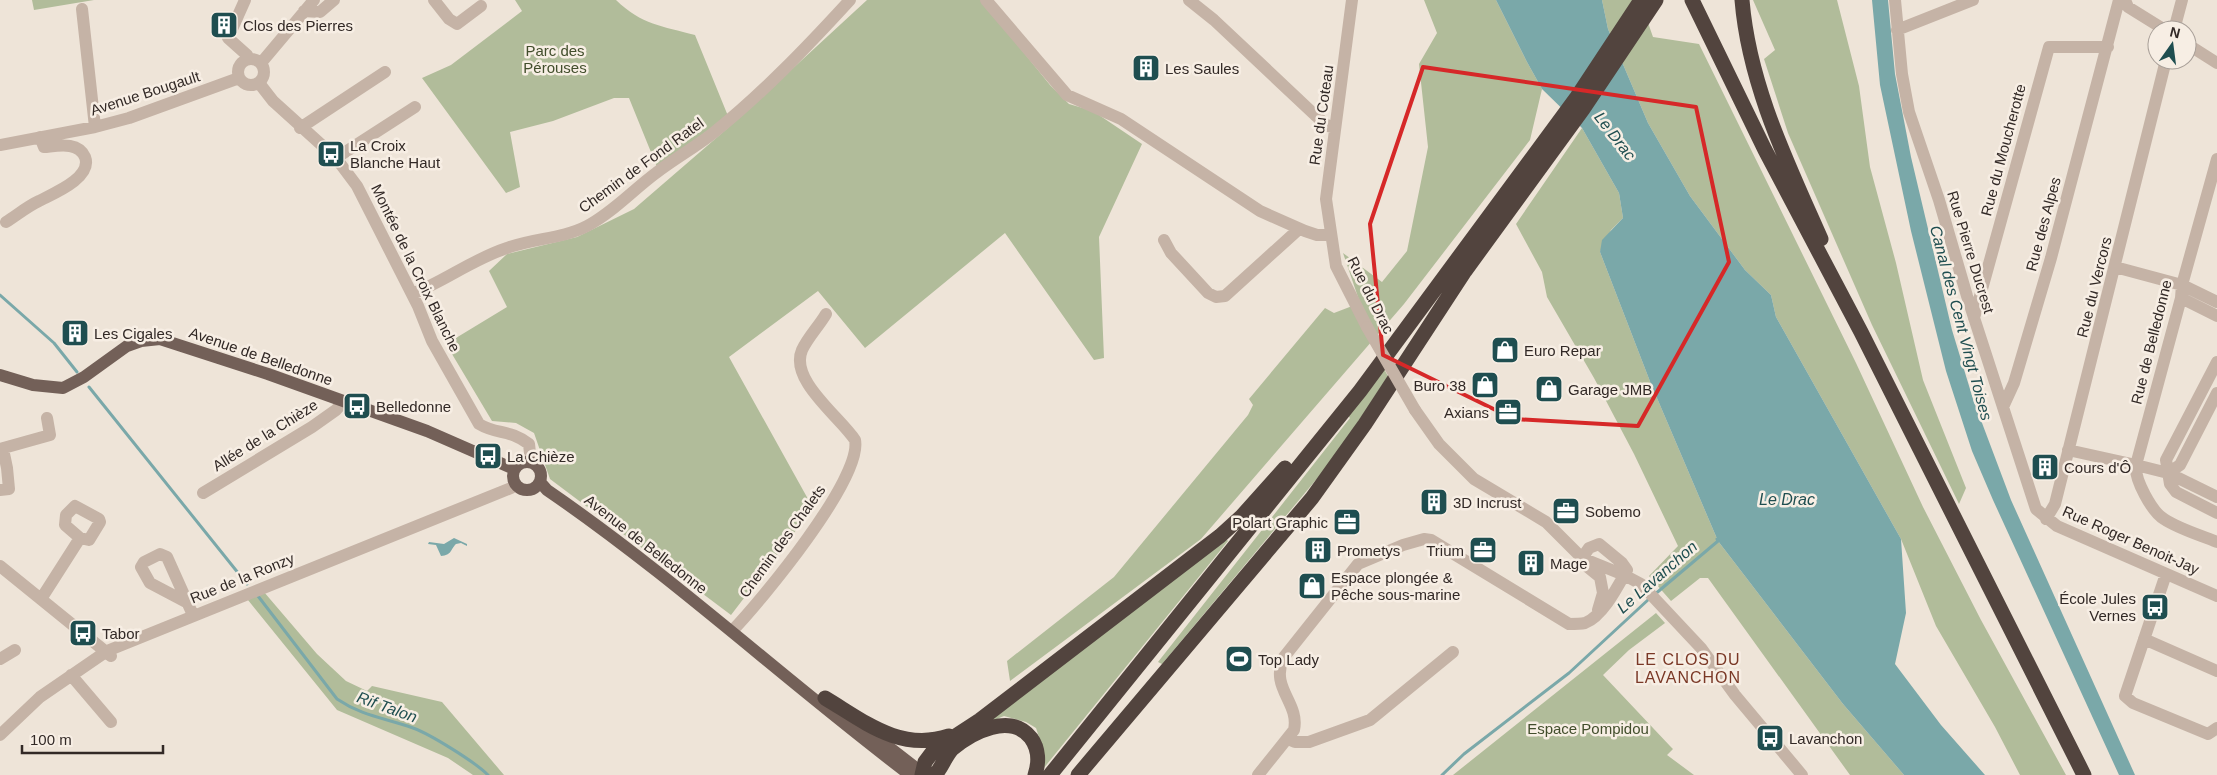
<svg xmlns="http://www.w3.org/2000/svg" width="2217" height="775" font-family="Arial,sans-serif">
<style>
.green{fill:#b1bc9a}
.water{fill:#7aa8a9}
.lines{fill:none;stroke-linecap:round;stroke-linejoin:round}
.stream{stroke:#7aa8a9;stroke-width:3}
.minor{stroke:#c5b3a6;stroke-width:12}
.major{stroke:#736058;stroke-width:12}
.highway{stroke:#52443e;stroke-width:15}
.minor-bridge{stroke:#c5b3a6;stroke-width:12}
.marked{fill:none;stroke:#d62828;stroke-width:4;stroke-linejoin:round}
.labels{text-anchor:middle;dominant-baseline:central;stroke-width:5;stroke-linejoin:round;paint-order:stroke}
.poi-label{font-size:15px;fill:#322926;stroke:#f7eee4;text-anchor:start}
.park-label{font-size:15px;fill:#424e2c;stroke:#f7eee4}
.street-label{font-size:15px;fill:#322926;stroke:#f7eee4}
.water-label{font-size:16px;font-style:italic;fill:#1f4e50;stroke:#f7eee4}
.neighbourhood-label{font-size:16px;letter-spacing:1px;fill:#7a3826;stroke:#f7eee4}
</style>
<rect width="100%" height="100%" fill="#eee4d8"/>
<path class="green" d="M32 0H94L34 10Z
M515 0H616C642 25 662 26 695 35L728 116 657 167 629 98H614L553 121 510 132 520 187 506 193 422 78 451 65 522 11Z
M867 0H981L1050 85 1069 104 1093 111 1142 144 1099 237 1104 358 1094 360 1005 233 865 348 818 291 729 357 813 508 731 615 550 479 534 433 516 423 492 421 446 344 507 307 489 271 507 254 577 237 634 209 729 127Z
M1424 0H1496L1527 62 1542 89 1530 140 1404 304 1201 539 1010 681 1007 661 1114 577 1248 415 1253 405 1249 399 1325 308 1334 313 1360 303 1343 253 1382 282 1407 251 1428 147 1419 64 1437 33Z
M1602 0H1640L1653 37 1699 44 1856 363 1923 507 1981 620 2066 775H2020L1995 727 1936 626 1901 539 1776 317 1771 295 1745 270 1690 196 1648 123 1608 29Z
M1753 0H1837L1859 86 1870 167 1896 263 1923 380 1966 488 1959 504 1872 325 1788 133 1764 59 1775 50Z
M1582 128 1619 193 1623 218 1611 230 1600 252 1651 384 1718 541 1843 704 1904 775H1850L1708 578H1700L1671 601 1649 576 1678 546 1634 454 1594 378 1547 297 1542 272 1516 224Z
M1384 369 1388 376 1335 457 1162 664 1158 662 1350 418 1348 416Z
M1225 537 1228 541 1043 769 1039 737 1036 728 1026 722 1004 716 982 725Z
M264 592 317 654 346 681 367 691 372 686 442 702 504 775H473L448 758 337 710 248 600Z
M1656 613 1665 623 1629 650 1603 675 1670 746 1673 749 1667 755 1694 775H1453Z"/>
<path class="water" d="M1496 0H1602L1608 29 1648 123 1690 196 1745 270 1771 295 1776 317 1901 539 1906 613 1895 664 1941 725 1985 775H1904L1843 704 1718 541 1651 384 1600 252 1602 240 1623 218 1619 193 1582 128 1542 89 1527 62Z
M1872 0H1888L1895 74 1911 157 1952 330 1973 399 2011 500 2135 775H2119L1993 500 1972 451 1946 371 1911 231 1880 85Z
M454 538 467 544V546L461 543 456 544C450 550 452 555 441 556L436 545 428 544 429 542 444 544Z"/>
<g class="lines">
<path class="stream" d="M0 295 54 343 77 372
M89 387 247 584
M1654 595 1718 541 1717 539
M258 596 337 699C362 716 385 718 413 728 430 734 475 762 488 775
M1442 775 1464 754 1569 673 1649 599"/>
<path class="minor" d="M245 0 228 38 247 55 249 59
M434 0 449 19 457 24 481 6
M986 0 1067 95 1121 119 1260 211 1305 231 1317 235H1330
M1189 0 1214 20 1316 116 1328 126 1335 128
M1352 0 1326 199 1336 266 1367 327
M1895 0 1902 74 1909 112 1939 200 1967 296 2036 509 2057 526 2217 596
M2125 0 2128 7 2165 30
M82 9 95 127
M304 11 320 12 334 0
M1897 30 1973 0
M2174 30 2182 0
M2187 44 2217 63
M238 72a13 13 0 1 1 26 0a13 13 0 1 1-26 0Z
M261 63 314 0
M259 83 273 101 336 158 357 186 418 306 432 341 479 424C497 435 510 429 529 444L531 462
M300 128 385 72
M0 145 95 127 129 118 239 78
M336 158 415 107
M6 222C17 215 28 206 39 201 52 194 93 178 85 157 78 141 57 146 44 147L40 137
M1164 240 1171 253 1208 293 1216 297 1225 296 1299 229
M2115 267 2182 285 2217 302
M412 294C445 281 473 259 507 248 533 238 562 239 587 226 612 213 633 190 656 173 674 159 694 148 712 134 762 94 807 47 850 0
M2181 298 2217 316
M1974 318 2049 47H2108
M2217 362 2166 460 2170 484 2176 492 2217 513
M2003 407 2014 383 2051 258 2119 0
M1415 410 1439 444 1474 479 1546 522 1582 558 1624 575 1641 584 1701 648 1735 695 1802 775
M0 449 50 435 47 418
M2068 450 2136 465 2181 298 2182 285 2217 159
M2168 473 2180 465 2217 393
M0 490 9 489 7 468 3 449
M203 493 312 427 336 410 343 402
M2217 497 2168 473 2136 465C2134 479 2152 512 2164 519 2179 529 2200 535 2217 542
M2046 519 2055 504 2166 60
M1584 564 1600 577 1603 593 1598 610
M0 566 111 656
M2166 574 2125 696 2133 703 2208 734 2217 728
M41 599 80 538 65 525 66 515 75 506 99 519 100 522 89 540 80 538
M186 602 150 583 141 567 144 562 160 554 167 557 193 615
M732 631C761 601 863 478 855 440 840 417 789 380 802 350 808 337 819 326 826 314
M2144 639 2217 671
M0 659 15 650
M71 675 111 722
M0 735 40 697 107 651 511 488 515 485
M1288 739 1295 742H1309L1370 720 1453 652
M1258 775 1294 730C1300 702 1269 688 1284 657L1358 564 1403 545 1424 539 1431 540 1569 624C1573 624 1580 624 1585 623 1603 616 1618 586 1627 570L1622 563 1599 544 1589 548 1582 558"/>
<path class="major" d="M0 375 33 385 63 388 84 377 127 346 141 341 160 339 268 374 427 431 514 469
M513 476a14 14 0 1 1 28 0a14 14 0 1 1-28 0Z
M540 482 547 490C674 577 787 682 910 775
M863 727 925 775"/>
<path class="highway" d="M1692 0 1765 150 1861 332 2084 775
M1742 0C1749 85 1787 162 1821 239
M825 698C865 722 900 752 949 736
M922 775 925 762 934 750 980 720 1220 536 1242 516 1285 468
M935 775C942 767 945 757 952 749 972 732 1011 712 1031 738 1039 749 1039 763 1035 775
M1050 775 1360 391 1577 97 1641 0
M1078 775 1312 498 1365 424 1465 271 1583 109 1656 0"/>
<path class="minor-bridge" d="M1367 327 1415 410"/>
</g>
<path class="marked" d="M1423 67 1696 107 1729 262 1638 426 1514 419 1383 355 1370 224Z"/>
<defs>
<symbol id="building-square" viewBox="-11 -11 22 22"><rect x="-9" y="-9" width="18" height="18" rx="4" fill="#1f4e50" stroke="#f7eee4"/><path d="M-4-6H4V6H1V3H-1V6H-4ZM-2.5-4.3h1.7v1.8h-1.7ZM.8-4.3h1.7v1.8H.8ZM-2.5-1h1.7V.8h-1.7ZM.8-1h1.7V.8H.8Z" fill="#fff"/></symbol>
<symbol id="bus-square" viewBox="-11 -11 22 22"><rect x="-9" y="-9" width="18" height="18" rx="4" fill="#1f4e50" stroke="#f7eee4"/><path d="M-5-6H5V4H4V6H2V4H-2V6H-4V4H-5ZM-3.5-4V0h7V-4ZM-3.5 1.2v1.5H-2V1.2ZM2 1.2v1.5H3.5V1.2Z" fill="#fff"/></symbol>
<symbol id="shop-square" viewBox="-11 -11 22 22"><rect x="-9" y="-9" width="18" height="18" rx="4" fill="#1f4e50" stroke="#f7eee4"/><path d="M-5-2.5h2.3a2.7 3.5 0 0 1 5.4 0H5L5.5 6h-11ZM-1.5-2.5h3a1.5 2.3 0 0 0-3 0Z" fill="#fff"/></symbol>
<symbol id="office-square" viewBox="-11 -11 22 22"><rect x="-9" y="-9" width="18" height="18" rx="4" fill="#1f4e50" stroke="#f7eee4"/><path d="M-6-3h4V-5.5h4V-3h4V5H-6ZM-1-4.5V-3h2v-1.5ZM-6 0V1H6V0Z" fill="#fff"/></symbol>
<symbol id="stadium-square" viewBox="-11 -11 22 22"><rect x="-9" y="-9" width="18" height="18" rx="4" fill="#1f4e50" stroke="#f7eee4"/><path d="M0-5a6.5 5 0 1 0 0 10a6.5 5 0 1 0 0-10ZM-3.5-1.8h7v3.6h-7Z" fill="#fff"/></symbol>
</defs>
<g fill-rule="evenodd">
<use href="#building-square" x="208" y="9" width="32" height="32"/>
<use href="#building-square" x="1130" y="52" width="32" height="32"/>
<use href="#bus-square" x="315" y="138" width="32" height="32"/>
<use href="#building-square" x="59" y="317" width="32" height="32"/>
<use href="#shop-square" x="1489" y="334" width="32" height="32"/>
<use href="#shop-square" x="1469" y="369" width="32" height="32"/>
<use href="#shop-square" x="1533" y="373" width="32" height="32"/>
<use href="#bus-square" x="341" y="390" width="32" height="32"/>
<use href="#office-square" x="1492" y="396" width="32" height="32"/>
<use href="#bus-square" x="472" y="440" width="32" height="32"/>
<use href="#building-square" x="2029" y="451" width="32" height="32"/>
<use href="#building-square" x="1418" y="486" width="32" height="32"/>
<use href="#office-square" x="1550" y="495" width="32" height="32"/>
<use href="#office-square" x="1331" y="506" width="32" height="32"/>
<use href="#building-square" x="1302" y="534" width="32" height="32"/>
<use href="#office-square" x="1467" y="534" width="32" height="32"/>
<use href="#building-square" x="1515" y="547" width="32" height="32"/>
<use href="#shop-square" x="1296" y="570" width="32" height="32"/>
<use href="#bus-square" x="2139" y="591" width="32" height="32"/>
<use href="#bus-square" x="67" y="617" width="32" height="32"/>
<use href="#stadium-square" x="1223" y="643" width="32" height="32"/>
<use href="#bus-square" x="1754" y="722" width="32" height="32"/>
</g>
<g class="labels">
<g class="poi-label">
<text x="243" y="25">Clos des Pierres</text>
<text x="1165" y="68">Les Saules</text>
<text x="350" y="145">La Croix<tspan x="350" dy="17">Blanche Haut</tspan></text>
<text x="94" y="333">Les Cigales</text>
<text x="1524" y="350">Euro Repar</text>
<text x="1466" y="385" text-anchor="end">Buro 38</text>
<text x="1568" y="389">Garage JMB</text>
<text x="376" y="406">Belledonne</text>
<text x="1489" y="412" text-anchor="end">Axians</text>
<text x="507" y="456">La Chièze</text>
<text x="2064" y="467">Cours d'Ô</text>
<text x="1453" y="502">3D Incrust</text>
<text x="1585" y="511">Sobemo</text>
<text x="1328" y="522" text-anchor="end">Polart Graphic</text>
<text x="1337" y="550">Prometys</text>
<text x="1464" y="550" text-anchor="end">Trium</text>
<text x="1550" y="563">Mage</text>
<text x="1331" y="577">Espace plongée &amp;<tspan x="1331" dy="17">Pêche sous-marine</tspan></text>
<text x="2136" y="598" text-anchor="end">École Jules<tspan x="2136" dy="17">Vernes</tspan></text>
<text x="102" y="633">Tabor</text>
<text x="1258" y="659">Top Lady</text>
<text x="1789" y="738">Lavanchon</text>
</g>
<g class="park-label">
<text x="555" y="50">Parc des<tspan x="555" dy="17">Pérouses</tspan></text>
<text x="1588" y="728">Espace Pompidou</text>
</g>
<g class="street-label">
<text transform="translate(145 93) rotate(-18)">Avenue Bougault</text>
<text transform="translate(1321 115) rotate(-82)">Rue du Coteau</text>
<text transform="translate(2003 150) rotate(-75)">Rue du Moucherotte</text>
<text transform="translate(641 165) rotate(-36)">Chemin de Fond Ratel</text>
<text transform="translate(2043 224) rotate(-75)">Rue des Alpes</text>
<text transform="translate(1971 252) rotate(73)">Rue Pierre Ducrest</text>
<text transform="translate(416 268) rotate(64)">Montée de la Croix Blanche</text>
<text transform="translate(2094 287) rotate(-76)">Rue du Vercors</text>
<text transform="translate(1371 295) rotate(63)">Rue du Drac</text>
<text transform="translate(2151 342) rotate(-76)">Rue de Belledonne</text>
<text transform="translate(261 356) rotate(19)">Avenue de Belledonne</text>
<text transform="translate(265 435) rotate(-32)">Allée de la Chièze</text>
<text transform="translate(2131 540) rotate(24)">Rue Roger Benoit-Jay</text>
<text transform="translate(782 541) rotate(-54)">Chemin des Chalets</text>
<text transform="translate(646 544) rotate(38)">Avenue de Belledonne</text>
<text transform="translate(242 578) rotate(-22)">Rue de la Ronzy</text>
</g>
<g class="water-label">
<text transform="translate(1615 136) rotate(52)">Le Drac</text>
<text transform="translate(1961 323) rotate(75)">Canal des Cent Vingt Toises</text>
<text x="1787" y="499">Le Drac</text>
<text transform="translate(1657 577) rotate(-41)">Le Lavanchon</text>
<text transform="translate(387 707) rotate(20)">Rif Talon</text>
</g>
<g class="neighbourhood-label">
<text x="1688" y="659">LE CLOS DU<tspan x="1688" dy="18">LAVANCHON</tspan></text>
</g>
</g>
<g transform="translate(2172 45) rotate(14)"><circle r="24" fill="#f7eee4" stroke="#a89f98"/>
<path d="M0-4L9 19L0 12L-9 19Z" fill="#1f4e50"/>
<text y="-8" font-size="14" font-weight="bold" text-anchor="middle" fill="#322926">N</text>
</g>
<path d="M22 745v8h141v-8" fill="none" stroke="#322926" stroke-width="2.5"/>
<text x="30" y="745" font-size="15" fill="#322926" stroke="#f7eee4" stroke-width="4" paint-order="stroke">100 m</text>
</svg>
